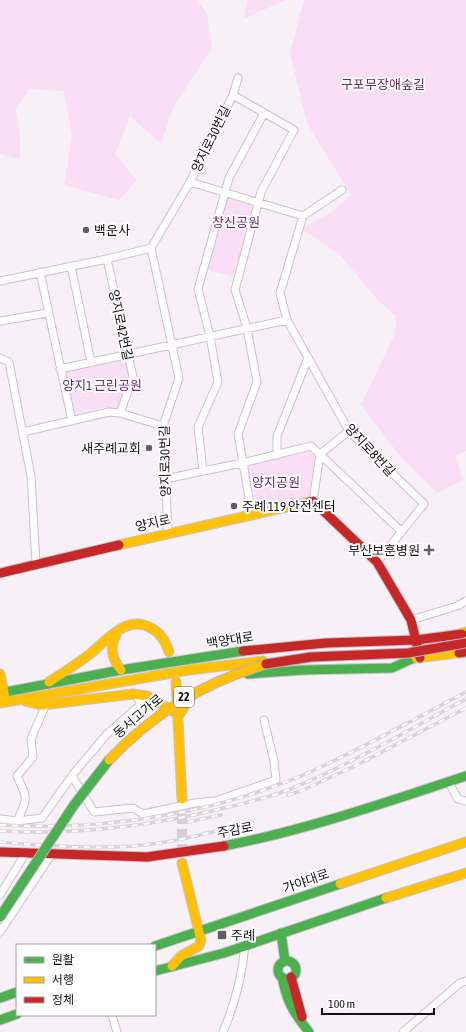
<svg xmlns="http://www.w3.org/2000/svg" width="466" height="1032" font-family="'Asap Condensed','Noto Sans KR',sans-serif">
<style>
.green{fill:#f9def6}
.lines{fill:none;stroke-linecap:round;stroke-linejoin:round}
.secondary-tunnel{stroke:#d6ced5;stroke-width:10;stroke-dasharray:10 5;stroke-linecap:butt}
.street-casing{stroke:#cac3c9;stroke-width:9}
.fast-casing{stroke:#cac3c9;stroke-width:11}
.slow-casing{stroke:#cac3c9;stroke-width:11}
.jam-casing{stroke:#cac3c9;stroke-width:11}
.street{stroke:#fefdfe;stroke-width:7}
.fast{stroke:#4caf50;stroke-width:9}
.slow{stroke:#ffc107;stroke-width:9}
.jam{stroke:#c62828;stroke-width:9}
.rail-casing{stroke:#d8d5d8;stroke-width:3.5}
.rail{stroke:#fff;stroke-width:2;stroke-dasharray:6;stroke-linecap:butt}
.fast-bridge-casing{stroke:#beb1bd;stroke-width:11;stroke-linecap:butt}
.slow-bridge-casing{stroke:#beb1bd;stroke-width:11;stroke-linecap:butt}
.jam-bridge-casing{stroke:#beb1bd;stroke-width:11;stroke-linecap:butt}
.fast-bridge{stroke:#4caf50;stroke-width:9}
.slow-bridge{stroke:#ffc107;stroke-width:9}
.jam-bridge{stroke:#c62828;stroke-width:9}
.poi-dot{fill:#645e64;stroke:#fff;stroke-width:1.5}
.labels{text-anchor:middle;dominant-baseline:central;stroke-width:4;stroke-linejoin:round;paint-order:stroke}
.shield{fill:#fff;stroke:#5b585b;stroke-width:1}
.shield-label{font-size:12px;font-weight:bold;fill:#151015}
.park-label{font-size:13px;fill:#692d67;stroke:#fff}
.street-label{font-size:13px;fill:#151015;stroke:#fff}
.poi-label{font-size:13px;fill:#151015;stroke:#fff;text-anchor:start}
</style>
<rect width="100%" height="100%" fill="#f8f0f7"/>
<path class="green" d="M0 0H196L207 13 212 48 173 108 161 144 130 116 115 154 137 180 119 200 64 185 72 135 64 91 29 89 16 109 21 142 20 159 0 154Z
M247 0H287L244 18Z
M304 0H466V451L455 456 463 480 437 493 400 456 361 405 394 336 396 316 377 299 339 254 302 229 334 210 351 195 307 123 290 53Z
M223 198 257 205 235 277 207 270 227 199Z
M124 358 129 376 118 409 105 407 74 414 66 372Z
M308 451 315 456 309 498 257 509 248 465Z"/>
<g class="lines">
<path class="secondary-tunnel" d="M182 799V861"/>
<defs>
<path id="street" d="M233 95 294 130 261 192 235 290 247 328 257 382 238 434 252 515
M190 182 303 216
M342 190 303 216 280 293 287 320 349 431 424 504 377 562
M107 259 133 377 120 413
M71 266 91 362
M40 272 72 421
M0 281 107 259 151 248
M0 321 48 313
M0 358 9 362 31 476 36 563
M60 369 287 320
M23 432 109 412 120 413 163 426
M277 455V436L308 358
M203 471 198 427 218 382 210 336 198 289 229 178 264 113
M165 479 242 463 311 446 401 531
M313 501 320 454 349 431
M168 533 163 426 179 378 151 248 190 182 233 95 238 78
M411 620 457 606 466 601
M72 776 94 812 133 808 143 814 195 803 215 801 276 780 274 761 264 720
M448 781 458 799 466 801
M0 819 17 821 42 818 74 773 107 734 141 704 136 695
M17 821C28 798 28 799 17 776L33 757 31 739 46 704
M0 895 25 854
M0 932 51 855
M112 1015 117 1032
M223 1032C235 1004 242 977 245 946
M403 1032 460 983 466 981"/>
<path id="fast" d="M248 674 303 670 392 668 414 658
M0 693 121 670 243 651
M224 846C307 830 386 802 466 776
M281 933 285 961
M155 946 340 884
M278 970a9 9 0 1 1 18 0a9 9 0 1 1-18 0Z
M155 971 224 953 386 898
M282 977C287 1002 293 1012 309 1032
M0 998 17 992
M0 1020 17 1014"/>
<path id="slow" d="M119 545 309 502
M116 635C109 648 112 659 121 670
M455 635 466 632
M416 658 466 652
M0 674 5 698
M49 682C63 673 77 664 90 654 107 640 127 614 151 628 161 633 166 642 169 652
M176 682 182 799
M25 701 41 705 133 694 147 696 179 715 191 696
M0 703 189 670 263 661
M340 884 466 842
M386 898 466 873
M172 966 181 956 199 946 201 940 182 863"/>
<path id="jam" d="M309 502 313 501 377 562 411 620 420 658
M0 573 119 545
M243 651 326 643 416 640 462 634
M459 653 466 652
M0 852 147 857 224 846
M291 977 302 1017"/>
</defs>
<use href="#street" class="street-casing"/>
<use href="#fast" class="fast-casing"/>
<use href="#slow" class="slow-casing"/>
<use href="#jam" class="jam-casing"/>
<use href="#street" class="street"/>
<use href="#fast" class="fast"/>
<use href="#slow" class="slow"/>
<use href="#jam" class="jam"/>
<defs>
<path id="rail" d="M288 795 301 791 357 765 466 708
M188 822 221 815
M0 825C109 831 222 813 321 767 370 744 418 717 466 692
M0 831C74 835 144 827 216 810 240 804 265 799 288 790 350 765 408 730 466 699
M0 842C45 846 89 849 133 846 174 843 213 832 252 821"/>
</defs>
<use href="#rail" class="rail-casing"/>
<use href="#rail" class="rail"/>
<defs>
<path id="fast-bridge" d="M0 917 74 805 109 760"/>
<path id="slow-bridge" d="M109 760C155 712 203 683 266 664"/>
<path id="jam-bridge" d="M266 664 311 657 408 653 466 643"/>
</defs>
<use href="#fast-bridge" class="fast-bridge-casing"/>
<use href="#slow-bridge" class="slow-bridge-casing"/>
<use href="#jam-bridge" class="jam-bridge-casing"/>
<use href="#fast-bridge" class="fast-bridge"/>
<use href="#slow-bridge" class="slow-bridge"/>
<use href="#jam-bridge" class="jam-bridge"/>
</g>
<g class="poi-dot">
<circle cx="86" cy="230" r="4"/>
<circle cx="149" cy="448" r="4"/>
<circle cx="234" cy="506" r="4"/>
<path d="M427 544h4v4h4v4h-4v4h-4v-4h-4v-4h4z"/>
<rect x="217" y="930" width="10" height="10" rx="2"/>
</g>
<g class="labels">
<rect class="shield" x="174" y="687" width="20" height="20" rx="3"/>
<g class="shield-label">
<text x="184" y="697">22</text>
</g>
<g class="park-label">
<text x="383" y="84">구포무장애숲길</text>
<text x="236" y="222">창신공원</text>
<text x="102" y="385">양지1 근린공원</text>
<text x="276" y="482">양지공원</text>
</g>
<g class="street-label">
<text transform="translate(211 139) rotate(-64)">양지로30번길</text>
<text transform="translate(121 325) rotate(78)">양지로42번길</text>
<text transform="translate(370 450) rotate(47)">양지로8번길</text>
<text transform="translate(165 461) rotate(-91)">양지로30번길</text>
<text transform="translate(153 523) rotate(-13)">양지로</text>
<text transform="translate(230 640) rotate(-9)">백양대로</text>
<text transform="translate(138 716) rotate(-40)">동서고가로</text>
<text transform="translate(235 830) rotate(-11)">주감로</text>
<text transform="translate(306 881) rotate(-19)">가야대로</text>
</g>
<g class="poi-label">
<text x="94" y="230">백운사</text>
<text x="141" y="448" text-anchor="end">새주례교회</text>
<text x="242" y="506">주례 119 안전센터</text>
<text x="420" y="550" text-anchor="end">부산보훈병원</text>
<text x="231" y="935">주례</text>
</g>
</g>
<rect x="16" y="944" width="140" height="72" fill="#ffffff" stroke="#a19fa1"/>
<rect x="24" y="957" width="20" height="6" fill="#4caf50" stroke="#a19fa1"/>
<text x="52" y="964" font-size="12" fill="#151015">원활</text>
<rect x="24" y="977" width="20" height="6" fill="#ffc107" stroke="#a19fa1"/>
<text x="52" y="984" font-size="12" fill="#151015">서행</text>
<rect x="24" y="997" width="20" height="6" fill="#c62828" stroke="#a19fa1"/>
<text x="52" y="1004" font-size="12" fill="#151015">정체</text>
<path d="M322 1008v6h112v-6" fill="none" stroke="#151015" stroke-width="2"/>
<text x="328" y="1008" font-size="12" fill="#151015" stroke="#ffffff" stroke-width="3" paint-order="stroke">100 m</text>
</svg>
